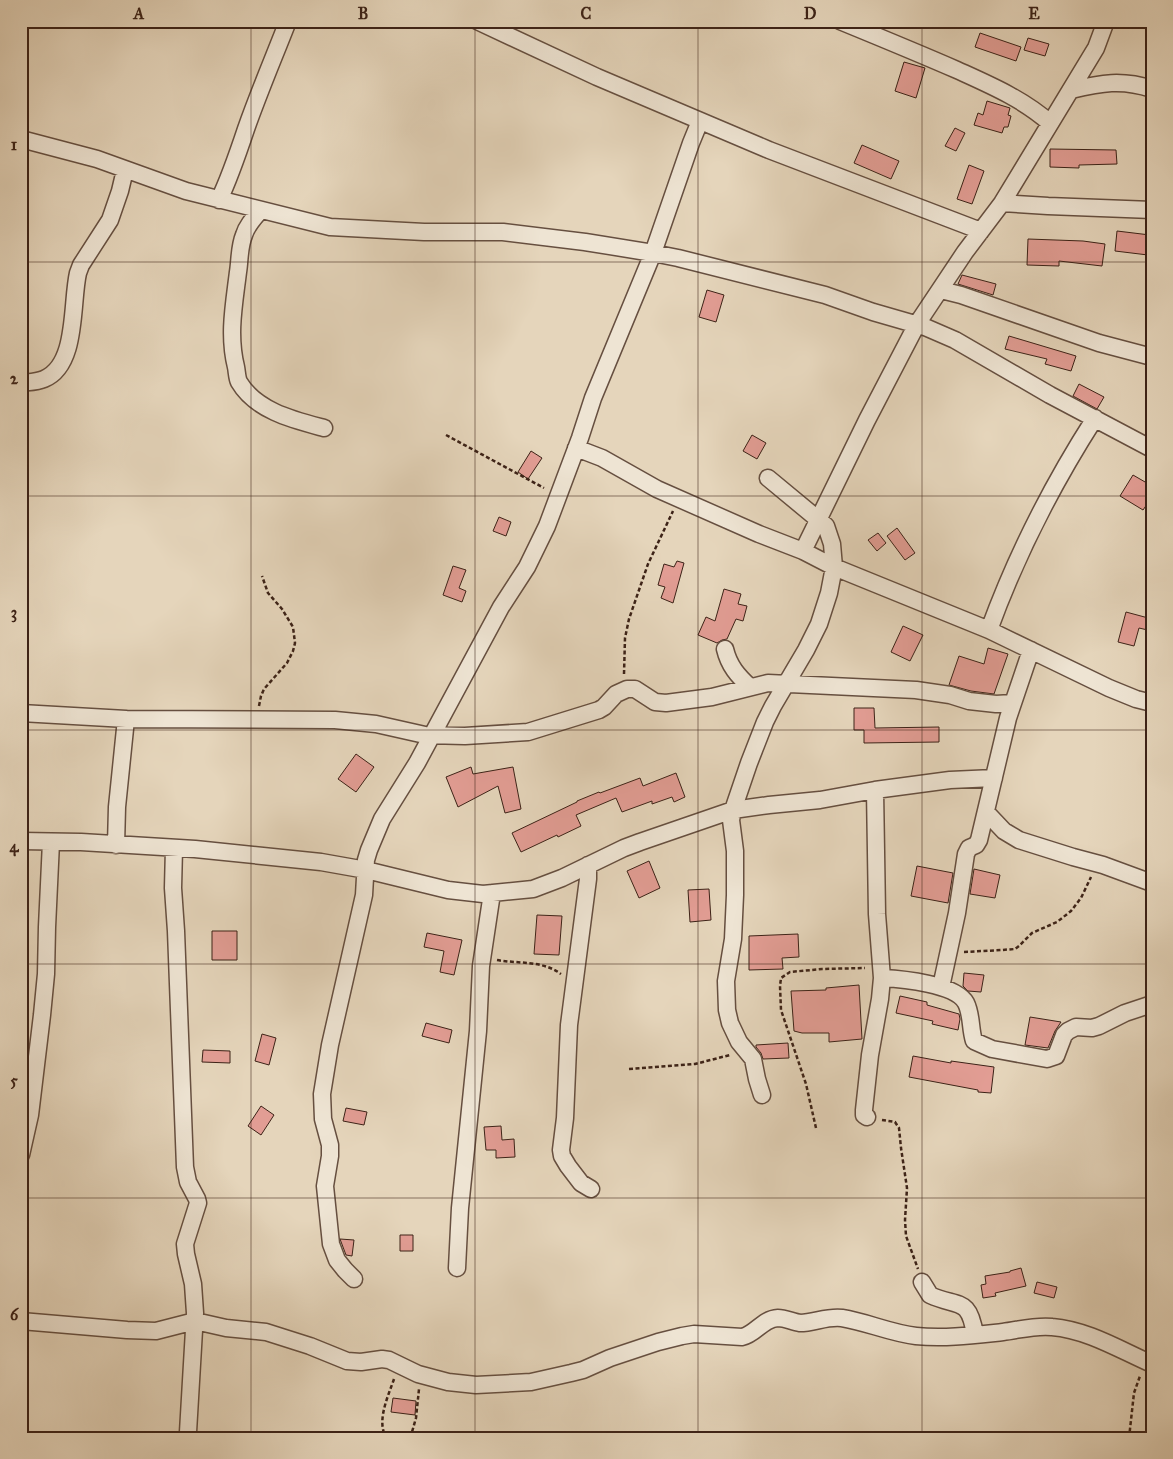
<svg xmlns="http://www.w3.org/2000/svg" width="1173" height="1459" font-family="'IM FELL Great Primer',serif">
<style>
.building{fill:#e29d94;stroke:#3c2217}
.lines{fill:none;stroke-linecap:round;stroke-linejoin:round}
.minor-casing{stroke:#664f40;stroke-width:19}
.path{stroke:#3c2217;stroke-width:2.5;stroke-dasharray:4 2.5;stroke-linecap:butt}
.minor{stroke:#eee4d3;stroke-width:16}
.grid{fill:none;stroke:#3c2217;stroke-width:1;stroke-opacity:0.55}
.neatline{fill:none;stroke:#3c2217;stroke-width:2}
.grid-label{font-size:16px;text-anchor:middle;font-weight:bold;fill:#3c2217}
</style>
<rect width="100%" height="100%" fill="#e5d5bb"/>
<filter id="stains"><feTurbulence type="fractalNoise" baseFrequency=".004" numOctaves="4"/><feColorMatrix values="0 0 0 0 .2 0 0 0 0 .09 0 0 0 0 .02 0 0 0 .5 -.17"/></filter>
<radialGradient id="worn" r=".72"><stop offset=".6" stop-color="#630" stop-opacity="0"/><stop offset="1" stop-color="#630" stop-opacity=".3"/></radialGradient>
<path class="building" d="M980 33 1021 47 1016 61 975 47Z
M1028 38 1049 44 1045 56 1024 50Z
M904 62 925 68 916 98 895 91Z
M987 101 1010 108 1008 115 1011 116 1008 127H1004L1002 133 974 125 978 113 983 115Z
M955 128 965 133 956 151 945 146Z
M862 145 899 161 891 179 854 163Z
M1050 149 1116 150 1117 164 1079 165V168L1050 167Z
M969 165 984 171 972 204 957 199Z
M1117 231 1150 235 1148 255 1115 251Z
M1028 239 1083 241 1105 244 1102 266 1059 261V266L1027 265Z
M962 275 996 284 993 295 958 284Z
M707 290 724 295 716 322 699 317Z
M1009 336 1076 356 1071 371 1045 364 1047 359 1005 349Z
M1079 384 1104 397 1097 409 1073 396Z
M752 435 766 443 757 459 743 451Z
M531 451 542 458 528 479 518 472Z
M1133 475 1152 486V497L1143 510 1120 496Z
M499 517 511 522 506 536 493 531Z
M897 528 915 553 905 560 887 536Z
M878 533 886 543 877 551 868 540Z
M677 561 684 563 673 603 661 598 665 587 658 585 664 564 674 567Z
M453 566 466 570 459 588 466 591 462 602 443 595Z
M724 589 741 594 738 604 747 606 743 621 736 619 727 639 722 640 717 643 698 635 706 617 715 621Z
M1126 612 1152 619V631L1139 628 1134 646 1118 642Z
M903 626 923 635 910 661 891 652Z
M988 648 1008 654 994 694 971 691 949 685 959 656 984 664Z
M854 708H874L875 728 939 727V742L864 743V730H854Z
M356 754 374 767 356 792 338 779Z
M471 767 473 774 513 767 521 809 505 813 498 786 458 807 446 777Z
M676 773 685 797 674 802 672 797 652 804V801L622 812 616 798 576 815 581 826 558 837 557 835 521 852 512 833 577 802V801L599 792 600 793 640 778 643 786Z
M649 861 660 888 639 898 627 871Z
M917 866 953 873 948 903 911 896Z
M974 869 1000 875 995 898 970 894Z
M709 889 711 920 690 922 688 890Z
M537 915 562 916 559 955 534 954Z
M212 931H237V960H212Z
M427 933 462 940 454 975 440 972 444 951 424 947Z
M798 934 799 957 782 958 783 969 749 970V936Z
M964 973 984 975 981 992 968 991 963 986Z
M859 985 862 1039 829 1042V1033H802L794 1031 791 991 826 990V988Z
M900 996 927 1002V1005L959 1014 960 1019 958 1030 932 1024 933 1021 896 1013Z
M1030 1017 1061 1022 1055 1031 1048 1048 1025 1045Z
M426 1023 452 1030 449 1043 422 1036Z
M262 1034 276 1038 269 1065 255 1061Z
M788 1043 789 1058 763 1059 761 1053 756 1047V1045Z
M203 1050 230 1051V1063L202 1062Z
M913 1056 951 1063V1061L994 1067 991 1093 978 1092V1090L909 1077Z
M261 1106 274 1115 261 1135 248 1126Z
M346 1108 367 1112 364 1125 343 1121Z
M501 1126 502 1140 514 1139 515 1157 496 1158V1150H486L484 1127Z
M400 1235H413V1251H400Z
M340 1239 354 1240 352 1256 346 1255Z
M1021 1268 1026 1286 995 1293 996 1296 983 1298 981 1285 986 1284 985 1276 1010 1272V1271Z
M1037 1282 1057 1287 1054 1298 1034 1293Z
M393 1398 416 1401 415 1415 391 1412Z"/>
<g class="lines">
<defs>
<path id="minor" d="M477 21 597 77 769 150 981 231
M840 21C879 37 918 53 957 70 990 85 1023 99 1050 123
M1071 90C1101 83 1122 79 1152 89
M21 139 97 159 186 191 330 227 424 232H503L585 242 653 253 678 258 825 295 873 312 925 327 955 340 1050 395 1152 449
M219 200C230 177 238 153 246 129 259 92 274 57 288 21
M1002 203 1048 206 1152 210
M261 210C254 218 247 225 244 235 239 247 240 260 238 272 234 305 228 335 236 367 237 372 237 378 239 382 256 411 294 420 324 428
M941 290 961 295 1099 343 1152 357
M21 383C29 382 37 382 44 379 78 365 71 303 78 273L81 265 110 220 120 191 125 170
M576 448 602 458 657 489 759 534 803 551 834 567 989 630 1109 688 1136 699 1152 703
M803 551 867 420 917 324 965 252 1002 203 1096 48 1106 21
M989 630C1016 556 1052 485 1095 418
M725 649C729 666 738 676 750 687
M21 713 126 719 335 720 376 724 425 735 465 736 528 732 599 710 604 707 616 694 627 689H635L655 702 666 703 712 697 768 683 916 690 950 695 969 701 996 704 1012 703
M986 812 1004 831 1019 840 1073 857 1103 865 1152 883
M21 841 81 842 195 849 321 862 366 870 448 890 483 894 533 889 562 878 624 848 640 842 733 810 769 805 820 800 875 790 950 780 994 778
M116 845 117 807 126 719
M174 848 173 888 176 931 185 1167 188 1182 197 1199 198 1203 185 1244 186 1254 193 1284 195 1313 188 1432
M588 865V879L569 1025 565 1118 561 1150 562 1156 568 1166 581 1183 591 1189
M882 978C902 979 956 984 966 1003 972 1015 970 1029 974 1041L992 1049 1047 1059 1056 1056 1064 1035 1068 1031 1076 1027 1092 1028 1099 1026 1125 1013 1152 1004
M941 987 957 913 966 854 969 848 976 845 979 840 1008 718 1031 650
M762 1095 757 1079 753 1059 739 1042 730 1023 727 1010 726 981 733 939 735 895V851L731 820 733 810 749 763 765 722 773 706 806 650 819 624 829 593 834 567 832 544 826 526 768 478
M867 1117 864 1115V1110L870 1055 880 999 882 978 877 914 875 790
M21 1155 30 1115 42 1015 46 974 47 927 51 842
M457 1268 460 1208 478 1031 481 966 492 893
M354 1279 345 1270 337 1260 331 1244 325 1186 330 1156V1145L323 1119 322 1094 330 1045 364 895 366 860 369 850 382 819 417 763 501 607 527 567 547 526 580 438 593 398 653 253 691 143 700 121
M922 1282 930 1295C958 1308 969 1296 975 1335
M21 1321 127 1330 156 1331 195 1321 226 1328 266 1332 310 1346 347 1361 361 1362 382 1359 389 1360 418 1374 448 1382 476 1385 531 1382 571 1373 583 1370 610 1358 658 1342 682 1336 694 1334 742 1337C756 1334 762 1319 778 1318 785 1318 793 1322 800 1323 814 1323 827 1316 842 1318 867 1322 890 1333 916 1336 945 1339 975 1335 1003 1332 1019 1330 1036 1325 1052 1327 1088 1330 1120 1350 1152 1364"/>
</defs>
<use href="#minor" class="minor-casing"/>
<path class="path" d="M1143 21 1152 26
M446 435 544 488
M624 674 625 638 629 619 648 564 673 511
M259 706 261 696 264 689 287 663 293 651 295 643 293 627 282 609 268 593 262 576
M964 952 1002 950 1015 949 1019 946 1032 933 1057 922 1071 911 1081 898 1091 877
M497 960C519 964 542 960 561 974
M629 1069 695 1064 730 1055
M882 1120 895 1122 899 1128 901 1148 907 1188 905 1220 906 1236 918 1269
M816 1128 806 1084 781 1010 780 986 781 978 790 972 822 969 865 968
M394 1379C389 1394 377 1419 385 1435L395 1438
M413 1438 412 1432 416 1418 419 1389
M1129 1438 1134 1393 1140 1376"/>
<use href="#minor" class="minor"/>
</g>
<path class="grid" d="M251 21V1438M475 21V1438M698 21V1438M922 21V1438M21 262H1152M21 496H1152M21 730H1152M21 964H1152M21 1198H1152"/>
<rect width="1173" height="1459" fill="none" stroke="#e5d5bb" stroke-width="55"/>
<rect x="28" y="28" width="1118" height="1404" class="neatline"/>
<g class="grid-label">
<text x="139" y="19">A</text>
<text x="363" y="19">B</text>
<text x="586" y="19">C</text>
<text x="810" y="19">D</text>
<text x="1034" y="19">E</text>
<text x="14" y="150">1</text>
<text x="14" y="384">2</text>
<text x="14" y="618">3</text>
<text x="14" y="852">4</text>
<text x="14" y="1086">5</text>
<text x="14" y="1320">6</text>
</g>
<rect width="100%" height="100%" filter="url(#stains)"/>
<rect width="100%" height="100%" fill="url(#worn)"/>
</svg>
